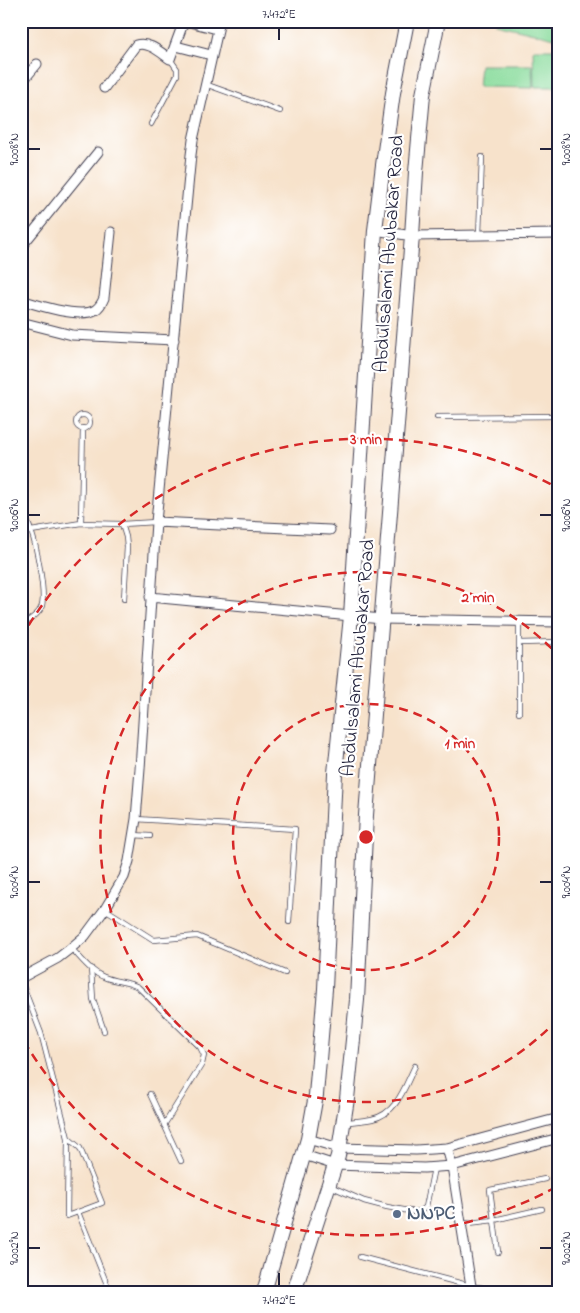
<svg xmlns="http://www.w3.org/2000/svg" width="580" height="1313" font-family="'Indie Flower',sans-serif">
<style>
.green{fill:#8adc9d;stroke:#567f6c}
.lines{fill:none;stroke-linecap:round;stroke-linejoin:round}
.lane-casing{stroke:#423f51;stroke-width:6}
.street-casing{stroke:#423f51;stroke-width:11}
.primary-casing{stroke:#423f51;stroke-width:16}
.lane{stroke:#fff;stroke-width:4.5}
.street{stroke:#fff;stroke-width:9}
.primary{stroke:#fff;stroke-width:14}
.ticks{fill:none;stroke:#22223b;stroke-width:2}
.ring{fill:none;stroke:#d62828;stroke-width:2.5;stroke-dasharray:9 6}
.service-dot{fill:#5c6f8a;stroke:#fff;stroke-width:2}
.labels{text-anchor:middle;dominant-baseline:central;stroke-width:4.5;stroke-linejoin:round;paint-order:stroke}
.street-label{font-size:20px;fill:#22223b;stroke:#fff}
.service-label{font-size:20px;font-weight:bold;fill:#4e5e75;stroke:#fff;text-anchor:start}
.centre{fill:#d62828;stroke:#fff;stroke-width:2.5}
.ring-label{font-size:15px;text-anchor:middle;font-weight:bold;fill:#d62828;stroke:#fff;stroke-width:4.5;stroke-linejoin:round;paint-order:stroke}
.neatline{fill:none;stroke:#22223b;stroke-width:2}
.ticks-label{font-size:12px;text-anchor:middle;fill:#22223b}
</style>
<rect width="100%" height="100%" fill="#fff"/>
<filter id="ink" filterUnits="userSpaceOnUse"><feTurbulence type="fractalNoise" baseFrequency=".02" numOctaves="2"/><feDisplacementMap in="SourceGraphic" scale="10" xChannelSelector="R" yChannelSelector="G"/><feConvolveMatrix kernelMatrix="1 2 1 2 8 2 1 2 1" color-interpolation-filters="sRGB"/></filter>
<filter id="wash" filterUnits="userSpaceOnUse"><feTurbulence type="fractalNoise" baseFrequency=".0096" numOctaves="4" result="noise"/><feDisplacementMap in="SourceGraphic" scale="20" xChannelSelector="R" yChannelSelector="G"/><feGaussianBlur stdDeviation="1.12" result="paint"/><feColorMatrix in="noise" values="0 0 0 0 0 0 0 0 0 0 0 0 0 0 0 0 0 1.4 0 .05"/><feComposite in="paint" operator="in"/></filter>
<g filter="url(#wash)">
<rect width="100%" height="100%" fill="#f7e2cb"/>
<path class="green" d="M497 21H559V39L496 24Z
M533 49H559V87H534Z
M480 65H532L533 88 478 87Z"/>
</g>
<g filter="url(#ink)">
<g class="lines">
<defs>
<path id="lane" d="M205 84 280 111
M151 124 177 75V69L170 59
M479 235 482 157
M76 422a7 7 0 1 1 14 0a7 7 0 1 1-14 0Z
M437 417 559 416
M21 510C25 517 29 524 31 531 36 544 47 597 41 608 38 616 27 621 21 626
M81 523 122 524 156 522
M122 524 126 537 127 547 124 599
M31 531 81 523 83 428
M519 621V713
M519 643 559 642
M136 819 295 829 289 922
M133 835 150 836
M105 909 154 940 197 936 285 973
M71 948C81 958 91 972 104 977 115 982 127 981 138 987L200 1047 204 1055 202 1064 164 1125
M91 968 93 999 104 1031
M21 981 41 1033 68 1138 67 1216 102 1203 80 1148 68 1138
M150 1094 181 1161
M344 1123C353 1121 363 1121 372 1119 397 1114 405 1086 415 1066
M330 1186 364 1201 387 1207 415 1212 421 1211 426 1207 434 1168
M78 1212 110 1292
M461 1224 494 1220 490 1190 545 1179
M498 1252 494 1220 542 1209
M360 1257 471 1286 507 1292"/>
<path id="street" d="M185 21 217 29
M21 25 24 21
M176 46 211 55
M21 83 37 64
M104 88 136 45C148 41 160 52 170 59L184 21
M375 230 412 236 559 234
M21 247 98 152
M21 300C37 305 80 319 95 310 100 307 102 303 104 298L111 232
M21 322 72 335 174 340
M156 522 330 530
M150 597 382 619 559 622
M21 978 58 958 71 948 85 936 105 909 124 877 129 861 136 819 140 769 156 522 191 155 193 140 220 21
M308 1139 339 1148 416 1150 447 1148 559 1118
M447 1148 452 1166 471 1286V1292
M304 1155 335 1165 424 1168 452 1166 559 1138"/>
<path id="primary" d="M264 1292 308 1139 316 1095 325 989 335 773 351 616 375 230 383 165 393 93 407 21
M294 1292 338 1156 347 1099 357 1000 366 815 412 236 416 172 423 95 438 21"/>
</defs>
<use href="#lane" class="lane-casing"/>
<use href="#street" class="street-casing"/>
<use href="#primary" class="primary-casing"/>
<use href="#lane" class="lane"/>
<use href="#street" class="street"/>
<use href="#primary" class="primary"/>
</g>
</g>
<path class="ticks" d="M279 28V40M28 149H40M540 149H552M28 515H40M540 515H552M28 882H40M540 882H552M28 1248H40M540 1248H552M279 1273V1286"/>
<g class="ring">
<circle cx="366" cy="837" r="133"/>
<path d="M558 1019A265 265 0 1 1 558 655"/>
<path d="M556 1187A398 398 0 0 1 21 1036M21 638A398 398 0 0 1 556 487"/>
</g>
<circle class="service-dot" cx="397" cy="1214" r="5"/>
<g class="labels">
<g class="street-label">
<text transform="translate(390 254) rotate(-86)">Abdulsalami Abubakar Road</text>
<text transform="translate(359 658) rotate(-85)">Abdulsalami Abubakar Road</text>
</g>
<g class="service-label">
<text x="407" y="1214">NNPC</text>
</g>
</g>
<circle cx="366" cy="837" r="8" class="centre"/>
<g class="ring-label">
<text x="366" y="444">3 min</text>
<text x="478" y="602">2 min</text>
<text x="460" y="748">1 min</text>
</g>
<rect width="580" height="1313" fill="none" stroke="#fff" stroke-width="55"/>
<rect x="28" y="28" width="524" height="1258" class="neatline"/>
<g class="ticks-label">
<text x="279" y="18">7.472°E</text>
<text transform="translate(14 149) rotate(-90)" y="4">9.008°N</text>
<text transform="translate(566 149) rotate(-90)" y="4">9.008°N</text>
<text transform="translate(14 515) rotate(-90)" y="4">9.006°N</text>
<text transform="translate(566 515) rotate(-90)" y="4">9.006°N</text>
<text transform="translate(14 882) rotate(-90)" y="4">9.004°N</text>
<text transform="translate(566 882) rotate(-90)" y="4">9.004°N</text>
<text transform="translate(14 1248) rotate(-90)" y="4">9.002°N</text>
<text transform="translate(566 1248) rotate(-90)" y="4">9.002°N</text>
<text x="279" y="1304">7.472°E</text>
</g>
</svg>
